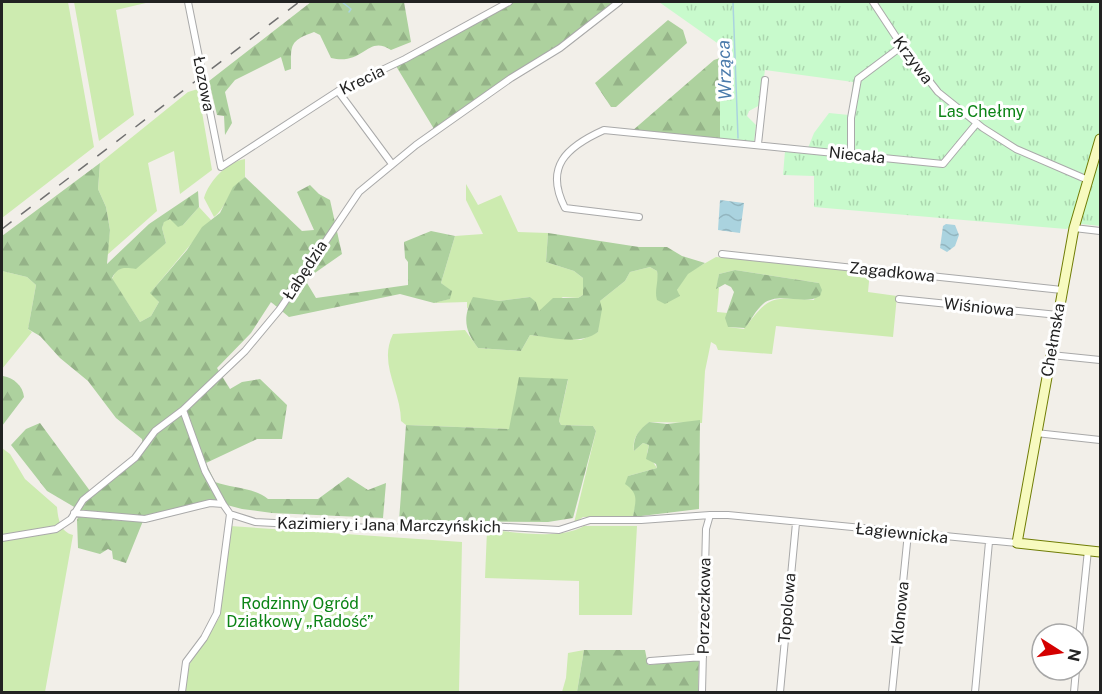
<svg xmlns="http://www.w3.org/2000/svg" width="1102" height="694" font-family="'Public Sans',sans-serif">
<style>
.grass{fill:#cdebb0;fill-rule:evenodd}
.forest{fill:url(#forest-firs)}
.park{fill:url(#park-tufts)}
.water{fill:url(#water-waves)}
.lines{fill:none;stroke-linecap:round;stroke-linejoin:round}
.stream{stroke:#aad3df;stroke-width:1.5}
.street-casing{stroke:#a9a9a9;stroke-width:8}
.secondary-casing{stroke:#707d05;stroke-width:11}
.street{stroke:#fff;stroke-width:6}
.secondary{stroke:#f7fabf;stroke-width:9}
.rail{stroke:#707070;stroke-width:1.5;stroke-dasharray:12 12;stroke-linecap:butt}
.labels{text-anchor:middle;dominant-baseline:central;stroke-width:6;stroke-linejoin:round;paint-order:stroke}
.street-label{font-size:16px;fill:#222;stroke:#fff}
.park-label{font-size:16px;fill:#0c8416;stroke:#fff}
.water-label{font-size:18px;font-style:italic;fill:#4a7aab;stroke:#fff}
</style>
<defs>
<pattern id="forest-firs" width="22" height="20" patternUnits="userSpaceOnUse" patternTransform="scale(1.5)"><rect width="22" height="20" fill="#add19e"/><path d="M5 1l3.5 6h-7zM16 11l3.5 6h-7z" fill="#95b388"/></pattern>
<pattern id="park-tufts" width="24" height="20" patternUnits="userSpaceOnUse" patternTransform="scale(1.5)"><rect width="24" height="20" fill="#c8facc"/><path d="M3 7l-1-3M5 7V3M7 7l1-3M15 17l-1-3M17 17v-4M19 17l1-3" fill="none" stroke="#acd6af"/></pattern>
<pattern id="water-waves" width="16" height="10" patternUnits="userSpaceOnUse" patternTransform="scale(1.5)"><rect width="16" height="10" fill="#aad3df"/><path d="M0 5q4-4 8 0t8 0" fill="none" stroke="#92b5bf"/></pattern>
</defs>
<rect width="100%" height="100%" fill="#f2efe9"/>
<path class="grass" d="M2 2H68L94 147 2 218Z
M74 2H150L116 10 134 115 99 141Z
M198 89 212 170 180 194 174 151 148 163 157 211 107 255 110 230 106 207 98 189 100 163 188 92Z
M245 159V177C229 190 226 208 214 217L204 198C209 181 227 162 245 159Z
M466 184 478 205 501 195 518 232 548 233 546 262 574 271 583 278V295L578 298 563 297 539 311 530 297 499 301 474 298 467 309V302L434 303 449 299 451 291 441 283 455 236 483 234 466 200Z
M199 207 211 220 151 292 159 302 151 316 140 322 112 279 116 271 166 243 162 228 164 221 170 219 183 225Z
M716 257 870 271 868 292 897 296 893 337 776 326 772 354 718 350 716 345 711 342 705 371 702 423 649 422C639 431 632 437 634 451L643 443 649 445 647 453 657 468 628 476 637 498 633 517H583L574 523 596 431 593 426 561 425 559 421 568 380 509 429 406 425 401 421C401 390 378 364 393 334L465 330 478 348 521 351 530 335 581 340 598 332 600 301 625 281 630 272 650 267 657 271 659 281 677 290 686 274ZM735 270 819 283 814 300C772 297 769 295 744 329L728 327V313L717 312 719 288H717L719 274Z
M2 271 27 277 36 285 28 329 32 332 2 369Z
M2 448 10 454 25 479 57 507C58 518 60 532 73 535L45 692H2Z
M230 526 462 542 459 692H185L187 668 219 618Z
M584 526H637L632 615H579V581L485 578 487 530C516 531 558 541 584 526Z
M584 650 577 692H562L566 678 568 653Z"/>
<path class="forest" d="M311 2H404L411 42 391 50C367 34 364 66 331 58L320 35 314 32C289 41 291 45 291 69L285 71 281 57 235 80 225 92 232 123 225 135 224 116 217 115 209 81Z
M514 2H616L551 51 507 77 434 129 396 66Z
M668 20 683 30 687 43 616 107H611L595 83Z
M720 58V139L632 131 714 60Z
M100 163 98 189 106 207 110 230 107 264 149 224 198 191 199 207 183 225 178 227 170 219 164 222 162 228 166 243 136 269C123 267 118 267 112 278L140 322 151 316 159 302 150 293 187 250 202 227 220 213 233 187 245 177 302 231 314 230 297 192 310 185 319 194 330 200 342 254 309 277 307 283 316 298 408 285V262L405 258 404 242 431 231 455 236 441 283 452 291 450 299 434 303 400 294 289 317 271 302 251 333 217 368 230 389 242 382 260 379 287 405 282 439H257L206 463 215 482C231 488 256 488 268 499H318L348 477 368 490 386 483 383 518 272 513 242 509 208 500 145 516 126 563 113 559 112 551 108 549 100 554 78 548 77 520 81 511 47 491 11 445 26 429 40 423 93 495 127 468 143 450 142 439 116 418 88 381 60 358 40 336 28 329 36 285 27 277 2 271V236Z
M548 233 639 247H667L682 256 705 263 688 274 677 290 680 296 665 304 657 300C654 290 659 282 657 271L650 267 630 272 625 281 600 301 602 309 598 332C579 346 551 337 530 335L521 351 478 348C465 331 462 318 473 297L499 301 530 297 536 302 539 311 553 298H578L583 295V278L574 271 546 262Z
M735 270 819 283 822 290 820 296C804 306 779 291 763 304 756 310 751 320 745 328L728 327 725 318 734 292 731 287 725 284 716 289 719 274Z
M3 376C14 378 23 386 24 397L2 426Z
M519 377 568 379 559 421 561 425 593 426 596 431 573 518 548 522 399 521 406 425 509 429Z
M700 420 699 509 633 517C635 502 640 494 625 484L628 476 657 468 656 464 646 459 649 445 643 443 634 451C633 437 638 431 649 422L667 424Z
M584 650H645L648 665 699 659 698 692H577Z"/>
<path class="park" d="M659 2H1100V226L1081 224 1066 229 814 207V176L783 175 785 151 806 153 814 133 829 113 849 115 853 82 765 70 760 105 749 111 747 116 756 125 754 142 720 139V45Z"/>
<path class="water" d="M720 200 744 203 740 233 718 230Z
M946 224 955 225 959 235 955 246 947 252 940 248 943 226Z"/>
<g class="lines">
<path class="stream" d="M342 2 351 9 349 12
M733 2 738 138"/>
<defs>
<path id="street" d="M188 2 221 167 338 91 405 59 509 2
M873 2 902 46 938 92 983 128 1016 149 1088 180
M338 91 392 164
M758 144 765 80
M851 154V118L858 79 902 46
M639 217 565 208C544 167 566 147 604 130L943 164 977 123
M1074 228 1100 231
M722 254 1062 290
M899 299 1058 315
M1051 355 1100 360
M183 410 205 471 223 504 230 514 255 522 371 528 489 526 559 530 590 520H641L710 515
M1036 433 1100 440
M74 513 145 519 210 503 223 504
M2 538 56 529 71 519 83 500 135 458 155 431 183 410 245 351 280 309 359 192 416 145 511 78 560 48 619 2
M1078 647 1088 550
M650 661 703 657
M182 692 186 662 204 638 217 613 230 514
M702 692 706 529 710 515H728L1017 543
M780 692 796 523
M892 692 908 533
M975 692 989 542
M1074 692 1076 670"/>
<path id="secondary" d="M1100 139 1074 228 1017 543 1100 552"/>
</defs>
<use href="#street" class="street-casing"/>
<use href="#secondary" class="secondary-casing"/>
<use href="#street" class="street"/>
<use href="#secondary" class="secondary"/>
<path class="rail" d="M2 229 299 2"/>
</g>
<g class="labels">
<g class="street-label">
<text transform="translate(913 60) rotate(53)">Krzywa</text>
<text transform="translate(362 80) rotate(-26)">Krecia</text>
<text transform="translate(204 84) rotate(79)">Łozowa</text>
<text transform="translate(857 155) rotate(6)">Niecała</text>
<text transform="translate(305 270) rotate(-57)">Łabędzia</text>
<text transform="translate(892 272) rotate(6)">Zagadkowa</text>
<text transform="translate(979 307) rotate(6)">Wiśniowa</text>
<text transform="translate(1053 340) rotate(-80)">Chełmska</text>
<text transform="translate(389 525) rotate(1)">Kazimiery i Jana Marczyńskich</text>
<text transform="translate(902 533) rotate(6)">Łagiewnicka</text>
<text transform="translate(704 606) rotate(-89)">Porzeczkowa</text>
<text transform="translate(787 608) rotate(-85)">Topolowa</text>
<text transform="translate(900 613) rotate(-84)">Klonowa</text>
</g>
<g class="park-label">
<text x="981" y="111">Las Chełmy</text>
<text x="300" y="603">Rodzinny Ogród<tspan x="300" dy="18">Działkowy „Radość”</tspan></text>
</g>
<g class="water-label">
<text transform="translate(724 70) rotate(-92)">Wrząca</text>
</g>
</g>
<rect width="1102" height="694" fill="none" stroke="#222222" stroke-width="6"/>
<g transform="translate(1060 652) rotate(102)"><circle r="28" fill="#ffffff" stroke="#a7a7a7" stroke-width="1.5"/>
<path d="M0-4.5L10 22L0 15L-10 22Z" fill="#d40000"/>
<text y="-9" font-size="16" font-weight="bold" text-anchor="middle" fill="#222222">N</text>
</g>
</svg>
